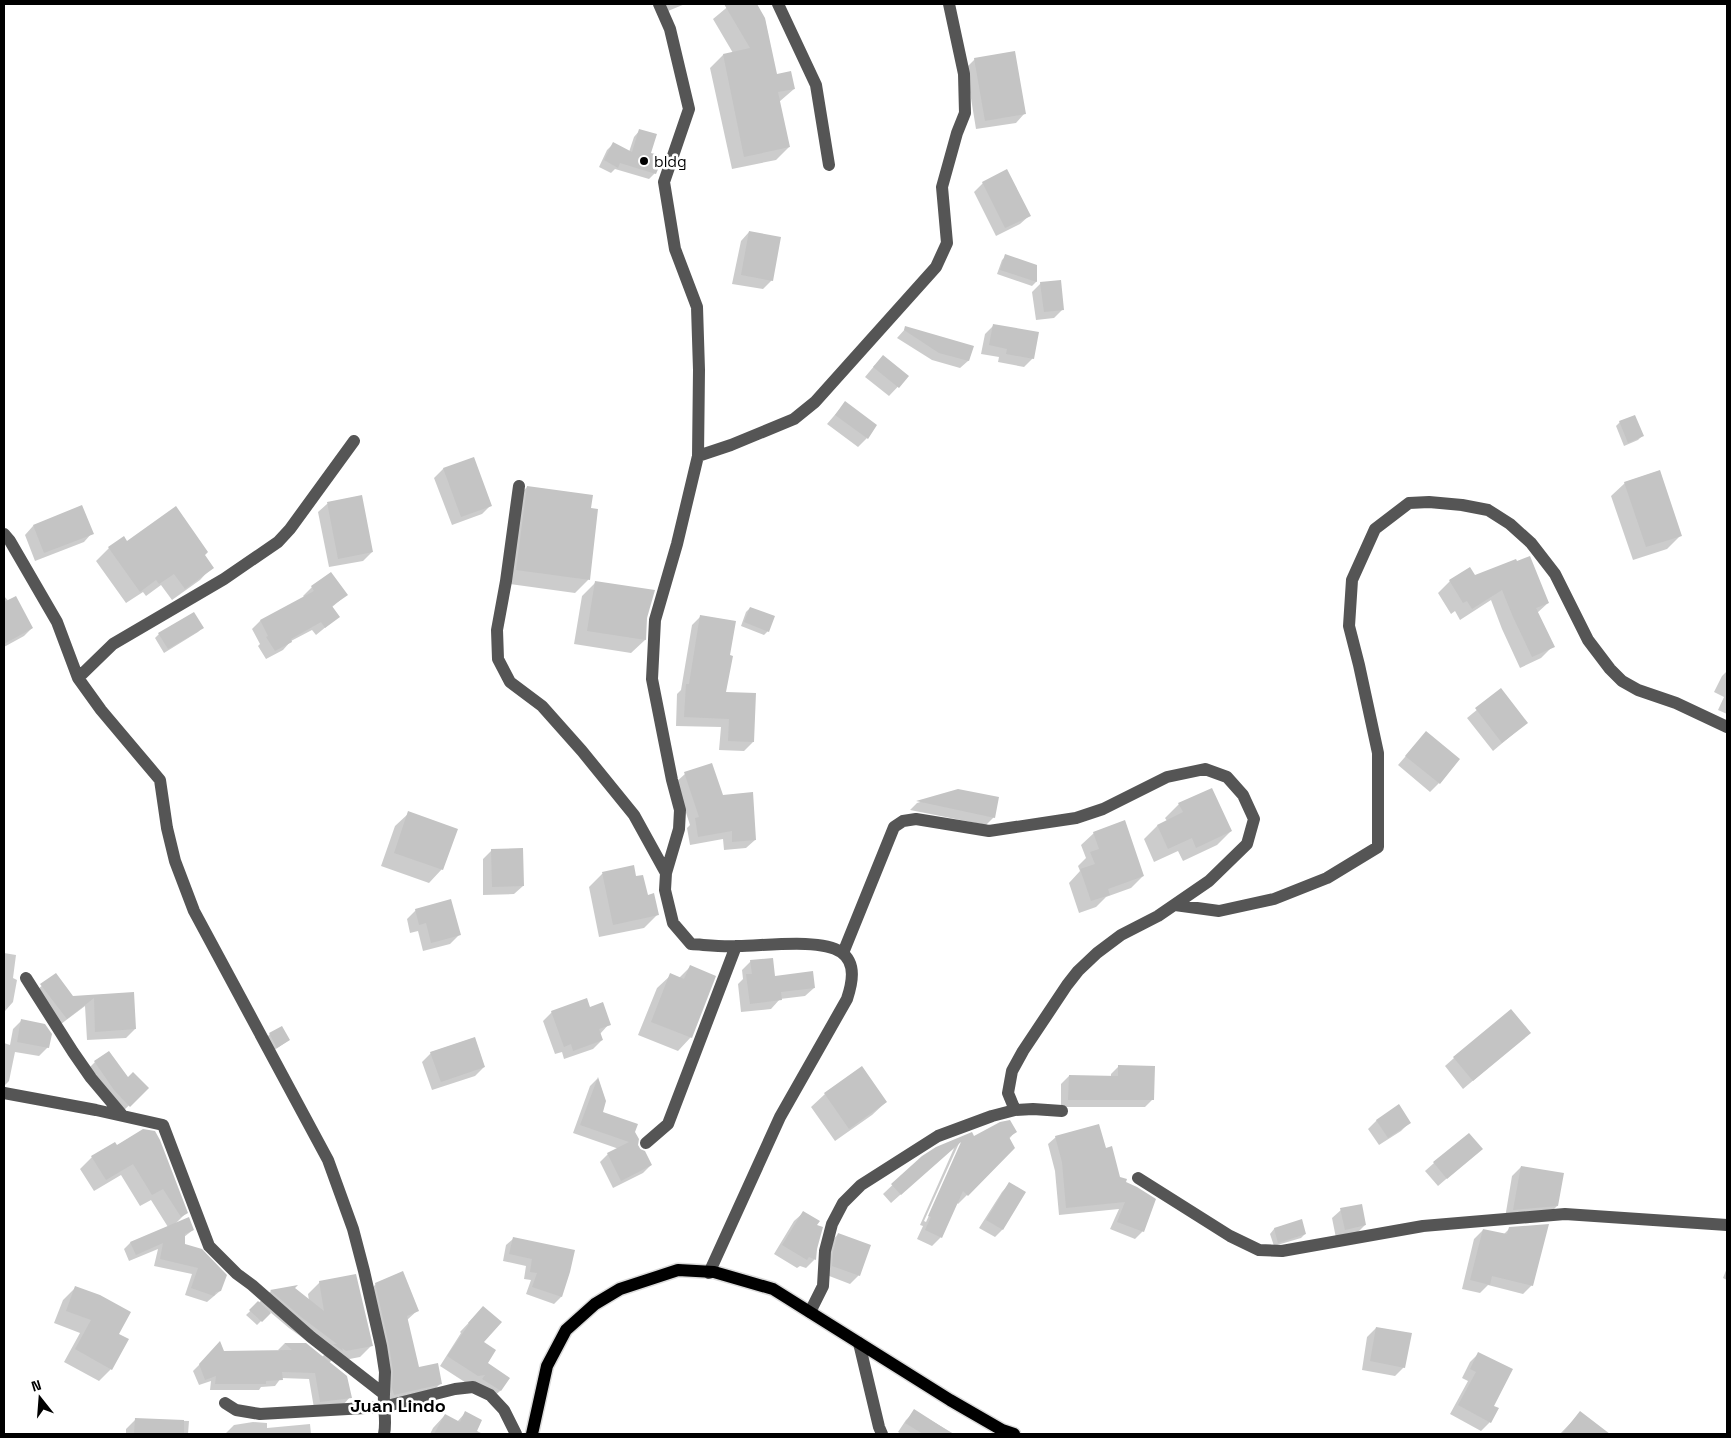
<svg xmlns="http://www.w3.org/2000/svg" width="1731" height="1438" font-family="'Space Grotesk',sans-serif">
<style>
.shadow{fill:#0003;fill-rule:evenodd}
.building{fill:#c4c4c4}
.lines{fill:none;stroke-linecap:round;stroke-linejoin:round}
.major-casing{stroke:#dbdbdb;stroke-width:15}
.minor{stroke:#555;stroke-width:12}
.major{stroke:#000;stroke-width:12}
.poi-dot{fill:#000;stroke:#fff;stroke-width:2}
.labels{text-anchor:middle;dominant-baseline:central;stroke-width:5;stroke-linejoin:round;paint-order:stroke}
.poi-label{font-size:15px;fill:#000;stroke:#fff;text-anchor:start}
.quarter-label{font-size:18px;font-weight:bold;fill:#000;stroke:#fff}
</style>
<rect width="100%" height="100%" fill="#fff"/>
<path class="shadow" d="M665 4H685L668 11Z
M731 4H755L765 20 776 75 794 89 779 102 789 147 776 160 732 169 710 68 723 55 733 53 713 19Z
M975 59 1024 114 1016 123 976 129 966 68Z
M640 130 650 154 655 173 649 179 615 169 611 173 599 167 607 150 613 144 629 152 634 137Z
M983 183 1029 216 1020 224 996 236 974 192Z
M749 232 772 280 763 289 732 284 741 241Z
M1006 256 1036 266V282L1032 286 997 274 1002 260Z
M1041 283 1063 309 1054 318 1036 320 1032 292Z
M994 325 1033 358 1024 367 998 362 999 357 981 354 985 334Z
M906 328 972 347 968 361 960 368 932 360 897 338Z
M875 365 908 376 889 396 865 377Z
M845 403 867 438 858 447 827 424Z
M1620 422 1642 436 1638 440 1624 446 1616 426Z
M473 458 491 505 482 514 452 525 434 478 443 469Z
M1625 483 1681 535 1667 549 1633 560 1611 496Z
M527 487 590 509 588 580 575 593 503 583 514 501Z
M361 497 372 552 363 561 329 567 318 512 327 504Z
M33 526 92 533 84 542 35 561 25 535Z
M123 538 127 543 204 555 212 567 200 580 172 600 161 585 146 596 143 592 126 603 96 561 109 548Z
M331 574 346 595 331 608 338 617 316 635 312 630 291 641 283 650 266 659 258 646 260 644 252 629 260 621 305 598 303 596 312 587Z
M1474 576 1548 603 1537 613 1553 646 1541 658 1520 668 1502 629 1491 600 1460 620 1455 611 1451 614 1438 593 1450 581Z
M596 582 646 618 645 640 631 653 574 644 582 596Z
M4 596 32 628 24 636 4 647Z
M750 608 768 631 764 635 741 626 746 612Z
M701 616 725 693 753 742 744 751 719 750 721 727 676 726 677 694 681 690 692 625Z
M202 628 198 632 164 653 155 638 159 634Z
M1727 671V714L1718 710 1724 697 1714 692 1722 676Z
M1501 690 1526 723 1493 751 1467 718Z
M1426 733 1439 783 1430 792 1398 765Z
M685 774 722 796 755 840 746 848 724 850 723 839 690 845 687 828 690 825 676 782Z
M958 790 994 817 986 825 910 810 917 803Z
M1179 804 1231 831 1217 845 1183 861 1178 851 1154 862 1144 839 1157 826 1167 821 1165 818Z
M409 813 442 869 429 883 381 866 395 826Z
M1094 833 1143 876 1131 888 1106 897 1096 907 1079 913 1069 883 1080 871 1078 866 1086 858 1081 845Z
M492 850 523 886 514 894 483 895V859Z
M633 867 635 878 657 915 644 928 599 937 589 887 602 874Z
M416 910 459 935 450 944 423 951 418 931 410 933 407 919Z
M4 953 16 955 13 978 17 980 13 1002 5 1011Z
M751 961 774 977 814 988 805 996 780 999 771 1009 741 1012 738 984 743 979 742 970Z
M690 967 691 1037 678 1051 638 1035 657 988 671 975 679 978Z
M55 975 72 997 133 994 135 1029 126 1038 87 1040 85 1006 57 1027 32 994Z
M590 1008 609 1024 600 1034 602 1040 593 1049 564 1059 562 1052 555 1054 543 1021 552 1012Z
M22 1020 48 1047 39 1056 15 1052 9 1081 4 1086V1043L10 1045 13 1029Z
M270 1034 289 1040 273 1051 266 1038Z
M1520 1041 1463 1089 1445 1066 1454 1058Z
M431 1053 484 1067 475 1076 432 1090 422 1062Z
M95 1062 127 1079 147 1088 120 1114 86 1071Z
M1119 1066 1153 1099 1145 1107H1061V1084L1069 1076 1111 1077V1074Z
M597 1079 601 1112 634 1132 637 1144 651 1165 643 1173 613 1188 600 1162 608 1154 619 1149 573 1133 590 1086Z
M825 1094 886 1102 872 1115 835 1141 811 1107Z
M1377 1120 1409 1123 1401 1131 1379 1145 1368 1129Z
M1009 1121 1015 1132 1009 1139 1014 1148 958 1204 956 1202 941 1237 932 1246 917 1239 923 1226 920 1225 955 1146 891 1203 883 1194 922 1157 936 1148 972 1134 974 1138 1000 1124ZM960 1141H963L926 1222 924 1221Z
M143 1130 186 1213 175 1224 193 1230 184 1237 183 1244 220 1291 207 1302 185 1295 192 1274 154 1266 158 1249 129 1261 124 1249 130 1243 168 1227 151 1200 140 1206 121 1175 94 1191 80 1169 92 1157 116 1146Z
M1056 1137 1105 1150 1143 1231 1135 1239 1110 1229 1119 1209 1059 1215 1055 1171 1048 1144Z
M1481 1149 1438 1186 1425 1171 1434 1163Z
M1521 1167 1557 1206 1548 1215 1505 1218 1512 1176Z
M1009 1184 1002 1230 995 1237 979 1228 1002 1192Z
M1341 1210 1365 1225 1356 1234 1336 1238 1332 1218Z
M803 1213 815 1226V1259L806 1268 800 1266 797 1268 774 1254 794 1221Z
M1301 1221 1305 1234 1301 1238 1274 1246 1270 1234 1274 1229Z
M1510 1228 1532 1285 1523 1294 1488 1285 1480 1293 1462 1289 1474 1239 1483 1230 1504 1234Z
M838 1234 859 1275 850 1284 824 1274 830 1243Z
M513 1239 569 1272 561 1297 554 1304 526 1294 531 1280 524 1279 526 1266 503 1261 506 1245Z
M1727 1268V1280L1723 1278Z
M320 1282 371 1346 360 1357 334 1362 332 1360 329 1363 350 1397 344 1404 314 1408 309 1379 281 1378 275 1386 261 1387 259 1390H210L211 1381 199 1385 193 1371 220 1344 223 1352 280 1351 278 1350 284 1344 305 1345 322 1357 325 1354 289 1328 270 1312 257 1325 246 1315 271 1291 294 1287 293 1288 309 1301 308 1294Z
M376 1284 418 1310 407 1320 418 1369 441 1383 432 1392 385 1403 367 1293Z
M76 1287 117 1334 111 1369 99 1381 64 1362 80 1333 54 1323 63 1300Z
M475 1316 482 1342 486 1363 508 1378 500 1391 491 1399 440 1366 461 1333 460 1332Z
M1376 1328 1404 1367 1395 1376 1362 1370 1367 1337Z
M1479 1353 1493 1406 1490 1422 1481 1431 1450 1414 1468 1381 1462 1378 1470 1362Z
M915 1411 954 1434H901L898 1432 906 1420Z
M465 1413 474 1433 477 1434H430L433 1428 445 1415 457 1422Z
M1580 1413 1604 1431 1602 1434H1560Z
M135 1420 189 1421 188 1434H126V1429Z
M253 1422 267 1423V1428L310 1424 311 1434H225L234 1425Z"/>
<path class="building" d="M724 4H757L765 18 777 74 791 71 795 89 778 92 790 147 744 157 723 54 750 48Z
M1015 51 1026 114 985 121 974 58Z
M639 129 657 134 651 153 659 155 657 165 659 167 656 174 620 163 618 168 604 160 613 142 632 152Z
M1007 169 1031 216 1005 228 982 182Z
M749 231 781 237 773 281 741 275Z
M1005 254 1037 265V282L1000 270Z
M1061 280 1064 310 1044 312 1040 282Z
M993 324 1039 332 1034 359 1006 354 1007 349 989 345Z
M905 326 974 346 969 361 939 353 904 330Z
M883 355 909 376 899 388 873 367Z
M845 401 877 425 868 439 835 415Z
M1635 415 1644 436 1628 443 1619 421Z
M474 457 492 506 461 517 443 468Z
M1660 470 1682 536 1646 547 1624 482Z
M527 486 593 495 591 508 598 509 590 580 516 570Z
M362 495 373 552 338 559 327 502Z
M82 505 94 534 44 553 33 525Z
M176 506 208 552 205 555 214 568 185 589 174 574 159 584 156 580 140 592 108 547 124 536 127 541Z
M1530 556 1549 603 1536 608 1555 647 1532 657 1513 617 1502 590 1472 609 1467 601 1463 603 1449 580 1470 567 1475 575 1516 559 1517 561Z
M331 572 348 595 332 606 340 617 325 628 321 622 291 639 292 642 275 651 266 637 268 636 260 620 314 591 311 586Z
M595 581 655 590 647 618 646 640 587 631Z
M16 596 33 628 4 644V602Z
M750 607 775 616 769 632 744 622Z
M194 612 204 628 168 649 158 633Z
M700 615 736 621 730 655 733 656 726 692 756 693 754 742 728 741 729 719 684 717 686 684H689Z
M1501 688 1528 723 1502 743 1475 708Z
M1426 731 1460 759 1440 784 1405 756Z
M712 763 723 795 753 792 756 840 732 842V831L698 837 695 818 699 817 684 772Z
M1212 788 1232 831 1196 848 1192 838 1168 849 1157 825 1183 812 1178 803Z
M958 789 999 797 995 818 916 801Z
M408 811 458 829 443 870 394 853Z
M1125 820 1144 876 1108 889 1110 895 1091 901 1080 869 1095 864 1090 852 1099 849 1093 832Z
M523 848 524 886 492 887 491 849Z
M634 865 636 876 643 875 648 895 654 893 659 915 613 925 602 872Z
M451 899 461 935 431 943 426 923 419 925 415 909Z
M773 958 775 976 813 971 815 988 781 992 782 1000 750 1004 746 974H752L750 960Z
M690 965 716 976 692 1038 651 1022 670 973 684 979Z
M56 973 73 996 134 992 136 1029 95 1032 94 998 67 1019 40 984Z
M587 998 590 1007 603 1002 611 1025 599 1029 603 1040 573 1051 571 1044 564 1047 551 1011Z
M1511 1009 1531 1033 1473 1081 1453 1057Z
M21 1019 45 1024 52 1034 49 1048 17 1042Z
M282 1026 290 1040 277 1048 269 1033Z
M475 1037 485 1067 441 1082 430 1052Z
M109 1051 128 1077 133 1072 149 1088 130 1107 114 1090 94 1061Z
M1118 1065 1155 1066 1154 1100H1068L1069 1075 1118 1076Z
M862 1066 887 1102 849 1129 824 1093Z
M598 1077 606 1101 603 1112 638 1124 635 1132 639 1139 638 1145 640 1149 645 1151 652 1165 621 1181 607 1153 629 1142 580 1125Z
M1399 1104 1411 1123 1388 1138 1376 1120Z
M1010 1120 1017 1132 1009 1137 1015 1148 968 1196 963 1191 942 1238 925 1230 931 1217 928 1216 961 1142 901 1195 891 1184 922 1156 936 1147 972 1132 974 1136 1000 1122Z
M1099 1124 1106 1148 1112 1146 1120 1177 1127 1179 1126 1182 1137 1187 1156 1199 1144 1232 1117 1222 1125 1202 1066 1208 1062 1162 1055 1136Z
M143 1129 155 1131 160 1140 188 1213 181 1217 163 1189 152 1195 133 1164 106 1180 91 1156 115 1142 117 1145Z
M1469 1133 1483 1149 1447 1179 1433 1162Z
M1521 1166 1564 1173 1558 1206 1513 1210Z
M1009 1182 1026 1192 1003 1230 986 1220Z
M1362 1204 1366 1225 1345 1230 1340 1208Z
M803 1211 820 1221 817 1225 823 1227 817 1249 816 1260 809 1257 807 1260 782 1245Z
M189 1217 194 1230 185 1234V1244L202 1249 227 1275 221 1291 216 1292 214 1296 191 1288 198 1268 160 1259 163 1243 136 1255 130 1242Z
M1302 1219 1306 1234 1278 1243 1274 1228Z
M1549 1224 1533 1286 1492 1276 1490 1285 1470 1280 1483 1229 1507 1234 1509 1227Z
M838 1233 871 1245 860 1276 832 1266 833 1252Z
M513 1237 575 1250 570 1272 562 1297 532 1287 537 1273 530 1272 532 1259 509 1254Z
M403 1271 419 1311 407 1316 419 1367 438 1363 442 1384 394 1395 392 1388 393 1371 389 1345 375 1283Z
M356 1274 373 1346 346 1351 342 1348 343 1351 333 1344H337L301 1317 270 1290 298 1285 295 1288 324 1311 319 1281Z
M75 1286 100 1295 131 1312 119 1334 129 1339 112 1370 75 1349 91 1320 66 1311Z
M258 1301 271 1313 262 1322 249 1310Z
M483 1306 502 1322 484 1342 496 1350 488 1363 510 1378 501 1391 482 1379 485 1375 478 1376 447 1356 469 1324 468 1323Z
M1376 1327 1412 1333 1405 1368 1370 1361Z
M220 1341 224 1351 292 1350 284 1343H306L347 1376 352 1398 320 1402 315 1373 282 1372 283 1380 266 1381V1384H215L216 1376 205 1380 199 1364Z
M1478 1352 1513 1369 1494 1406 1499 1408 1491 1423 1458 1405 1476 1372 1470 1369Z
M914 1409 953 1434H923L905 1423Z
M465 1411 482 1420 477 1431 483 1434H434L445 1414 460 1422Z
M1580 1411 1610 1434H1562Z
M135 1418 184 1420V1434H134Z"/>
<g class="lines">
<defs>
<path id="major" d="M532 1434 547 1366 566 1330 595 1304 620 1289 678 1270 714 1272 773 1289 950 1400 1002 1430 1014 1434"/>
</defs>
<use href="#major" class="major-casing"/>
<path class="minor" d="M659 4 670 29 689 109 664 182 675 249 697 307 699 370 698 456 677 544 655 620 652 679 672 780 680 810 679 829 666 873 665 890 673 923 691 944C707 945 722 947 738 946 764 946 820 938 841 952 857 963 852 984 847 999L780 1117 709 1273
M778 4 816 85 829 165
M698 456 731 445 794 419 815 402 936 267 947 243 942 187 957 133 965 113 964 74 949 4
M519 486 506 581 497 630 498 659 510 682 542 706 582 751 634 815 666 873
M4 534 10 541 57 622 78 678 101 710 160 780 167 828 175 861 194 911 328 1160 353 1229 364 1271 381 1346 385 1372 384 1394
M78 678 113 644 224 579 278 542 290 529 354 441
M1175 905 1219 911 1274 899 1327 878 1378 847V753L1359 665 1349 626 1352 580 1375 529 1409 503 1429 502 1462 505 1488 510 1510 524 1531 543 1555 574 1588 640 1610 669 1622 681 1638 690 1676 703 1727 727
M843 953 894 827 903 821 916 819 989 831 1076 818 1103 809 1167 777 1205 769 1227 777 1243 795 1254 819 1247 844 1209 881 1158 916 1121 935 1097 953 1078 971 1067 985 1023 1051 1012 1071 1008 1093 1015 1110
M26 978 73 1052 91 1078 123 1116
M4 1093 96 1110 163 1125 209 1246 237 1274 252 1285 311 1337 384 1394C383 1408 387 1421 384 1434
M646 1143 668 1124 736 946
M1138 1178 1230 1236 1259 1250 1282 1251 1423 1226 1565 1214 1727 1225
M810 1312 823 1286 825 1251 832 1224 843 1203 861 1185 938 1136 992 1116 1015 1110 1033 1109 1062 1111
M859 1343 879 1427 882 1434
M225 1403 236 1410 260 1414 383 1407 455 1389 473 1387 490 1395 504 1410 516 1434"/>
<use href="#major" class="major"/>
</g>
<circle class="poi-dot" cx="644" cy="161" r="5"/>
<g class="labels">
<g class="poi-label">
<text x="654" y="161">bldg</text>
</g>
<g class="quarter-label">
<text x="398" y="1405">Juan Lindo</text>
</g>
</g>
<rect width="1731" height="1438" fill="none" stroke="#000000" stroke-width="10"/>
<g transform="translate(40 1398) rotate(343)" stroke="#ffffff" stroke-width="4" paint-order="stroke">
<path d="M0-4L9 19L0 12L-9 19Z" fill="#000000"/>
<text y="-8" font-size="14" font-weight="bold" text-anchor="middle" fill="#000000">N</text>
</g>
</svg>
